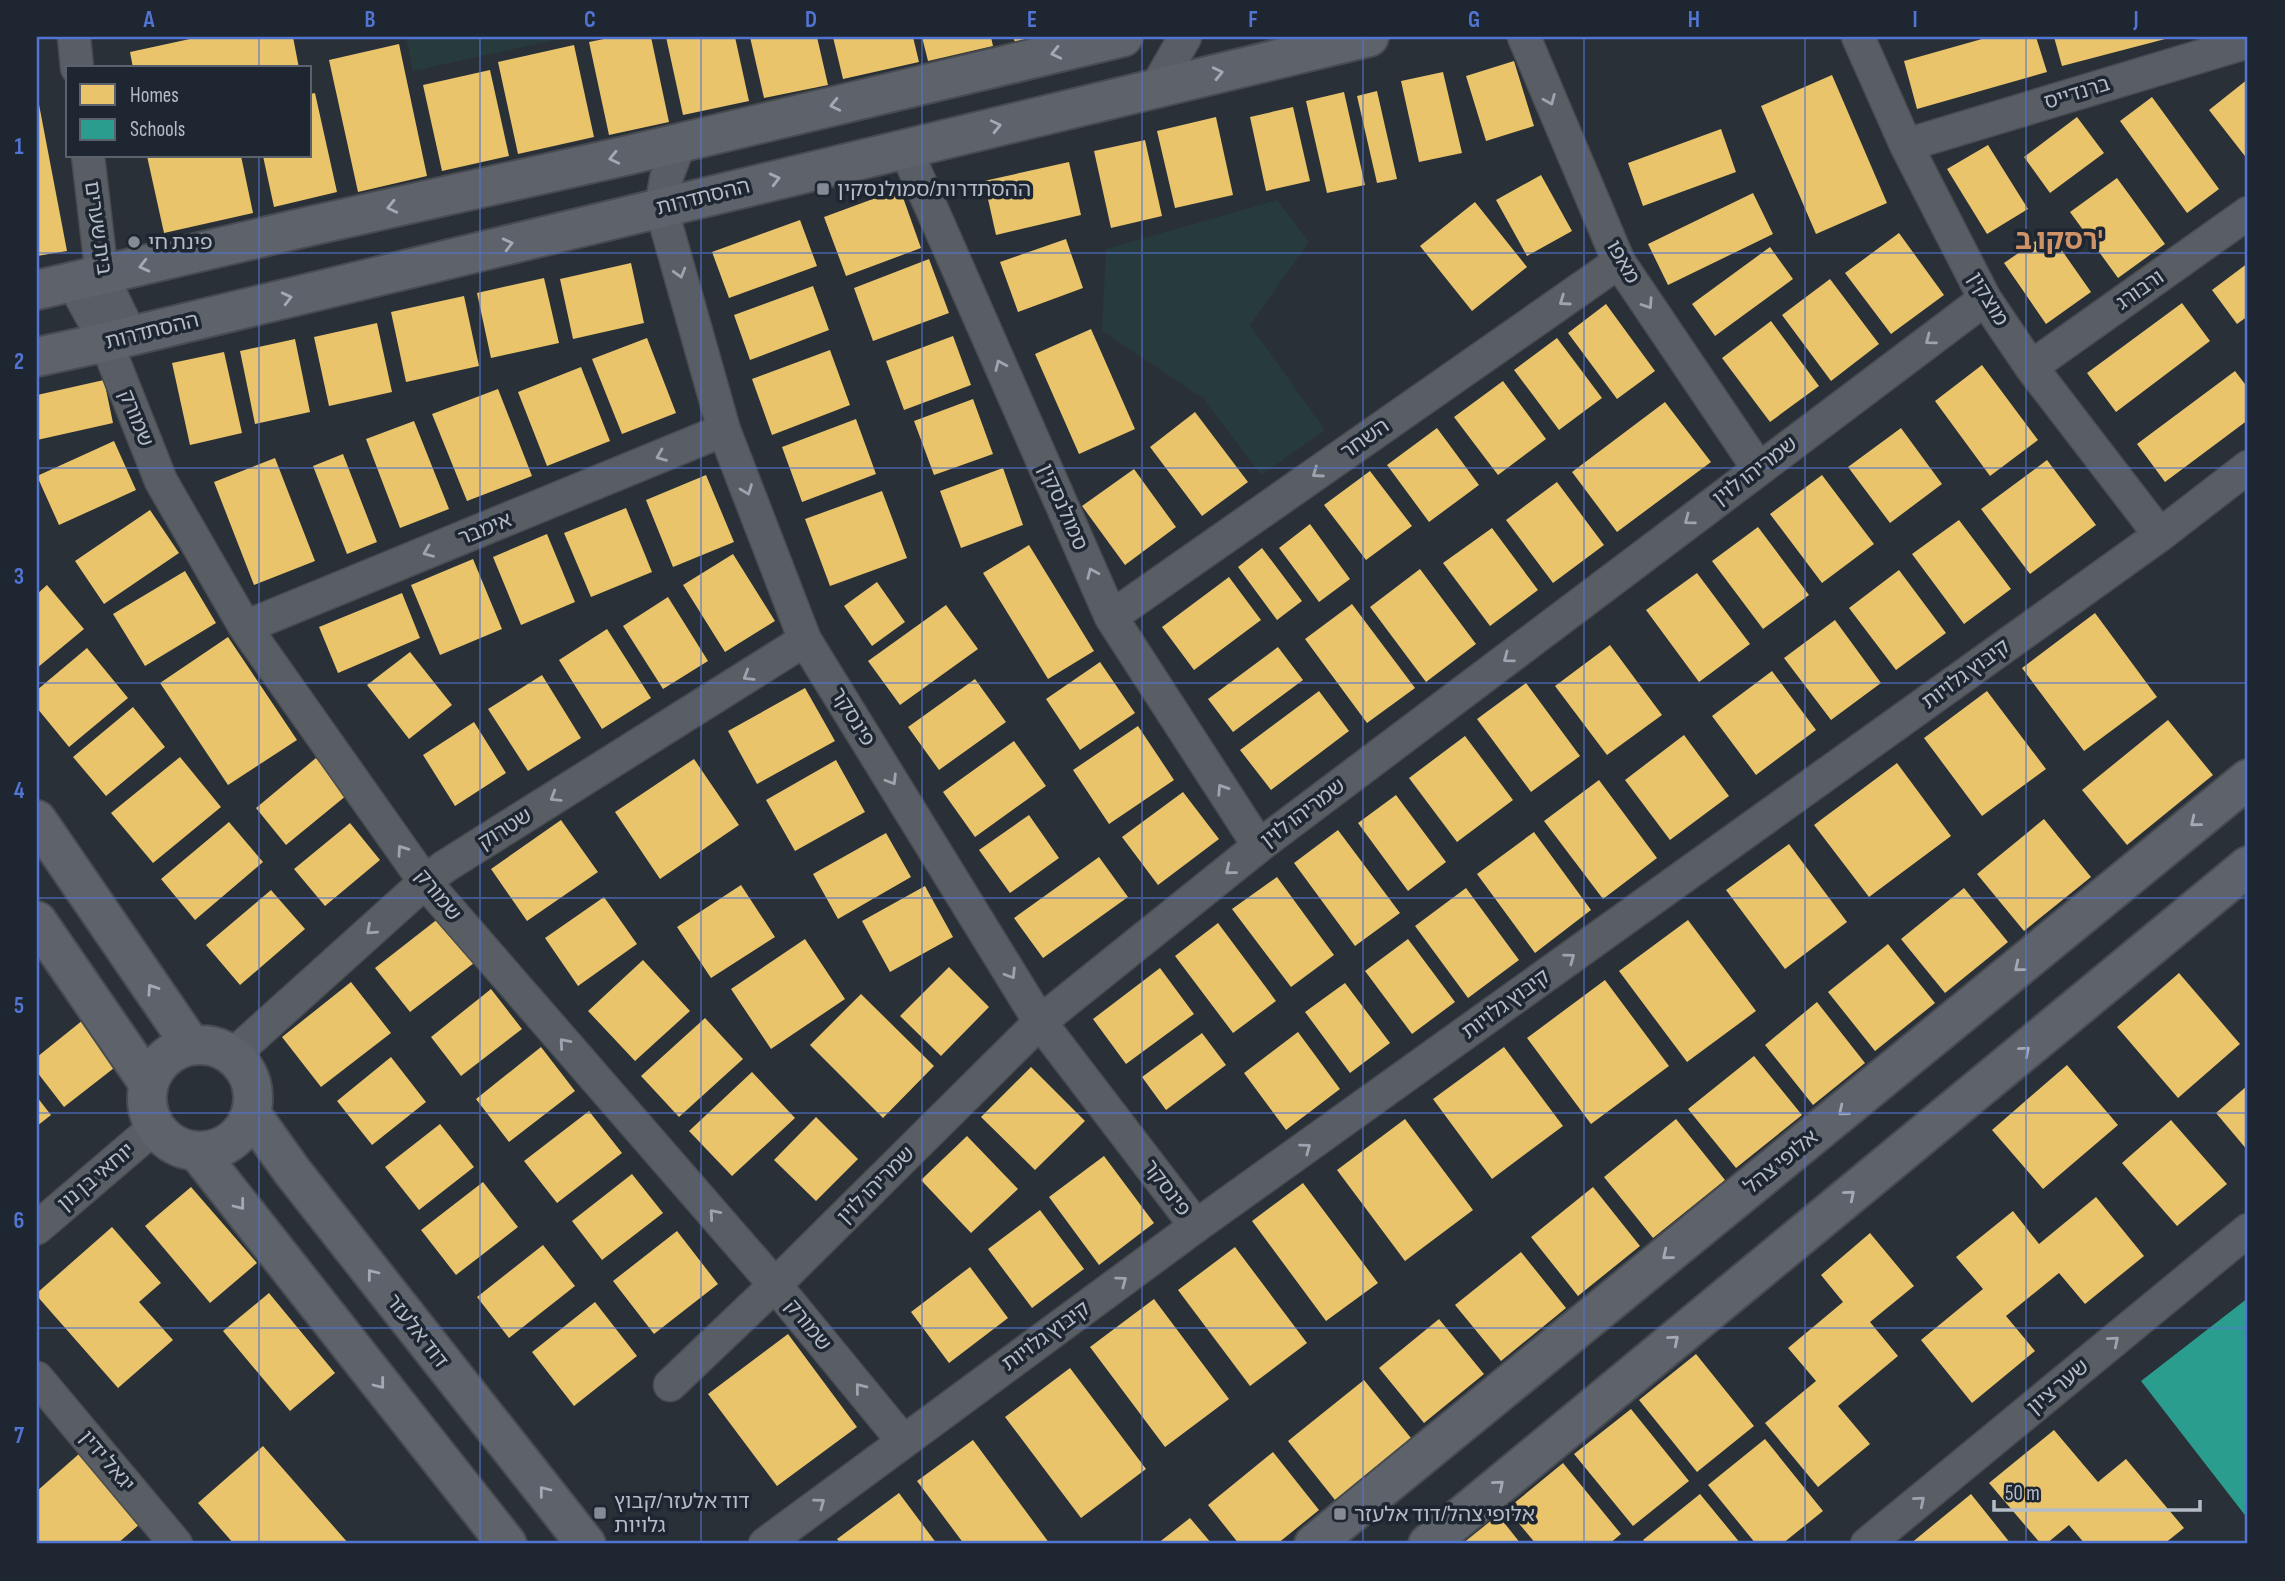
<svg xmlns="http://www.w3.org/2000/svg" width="2285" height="1581" font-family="'Sofia Sans Condensed','Noto Sans Hebrew',sans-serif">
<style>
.green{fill:#273a3c}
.homes{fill:#e9c46a}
.schools{fill:#2a9d8f}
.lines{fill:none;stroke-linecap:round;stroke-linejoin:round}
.street-casing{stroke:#484c51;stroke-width:35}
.secondary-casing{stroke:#484c51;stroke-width:42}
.street{stroke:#595e65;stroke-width:32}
.secondary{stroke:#5e626a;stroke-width:38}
.oneway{stroke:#a3aab5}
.oneway2{stroke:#9da4af}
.grid{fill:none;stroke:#5274d2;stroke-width:2;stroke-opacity:0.55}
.poi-dot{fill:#848b95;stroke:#1d2631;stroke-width:2.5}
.labels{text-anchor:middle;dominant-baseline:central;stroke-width:7;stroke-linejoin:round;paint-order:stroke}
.street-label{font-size:21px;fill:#b4bcc8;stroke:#1d2631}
.poi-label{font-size:21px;fill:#b4bcc8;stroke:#1d2631;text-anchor:start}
.district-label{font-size:28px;font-weight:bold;fill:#d09367;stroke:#1d2631}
.neatline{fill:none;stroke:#5274d2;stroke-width:2.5}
.grid-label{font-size:23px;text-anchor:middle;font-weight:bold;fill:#5274d2}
</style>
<rect width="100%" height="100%" fill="#2a3037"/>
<path class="green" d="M406 37H569L413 71Z
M1277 200 1309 242 1250 325 1325 430 1261 475 1203 398 1102 331 1106 249Z"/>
<path class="homes" d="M199 37H293L299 68H133L130 52Z
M614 37H651L669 122 609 135 589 42Z
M666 37H735L749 101 683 115Z
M750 37H817L828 85 764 98Z
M833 37H913L919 62 843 79Z
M922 37H991L993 46 928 61Z
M1013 37H1035V38L1015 42Z
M1989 37H2036L2047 72 1917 109 1904 61Z
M2054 37H2169V38L2062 66Z
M399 44 427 176 358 192 329 60Z
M574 45 594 137 518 154 498 62Z
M1514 61 1534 126 1486 141 1466 76Z
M490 70 509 156 442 171 423 85Z
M1443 72 1462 153 1419 162 1401 81Z
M1832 75 1887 203 1816 234 1761 106Z
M2248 79V160L2209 110Z
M1377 91 1397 179 1377 183 1357 96Z
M1344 92 1365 185 1327 193 1306 101Z
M315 93 337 192 274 207 263 156H310V94Z
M37 94 67 251 37 256Z
M2152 97 2219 189 2187 213 2120 121Z
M1293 107 1310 181 1266 191 1250 117Z
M1216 117 1233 195 1175 208 1157 131Z
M2077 117 2104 153 2050 193 2024 157Z
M1721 129 1736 172 1643 206 1628 163Z
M1145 140 1162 216 1111 228 1094 151Z
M1988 145 2028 209 1987 234 1947 169Z
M147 156H241L253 213 164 233Z
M1069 162 1081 215 996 235 984 181Z
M1541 175 1572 231 1527 256 1496 200Z
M2117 178 2165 244 2118 278 2070 212Z
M900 189 921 248 846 276 824 217Z
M1753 193 1773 234 1668 285 1648 244Z
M1475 202 1527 267 1472 311 1420 246Z
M800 220 817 266 729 298 712 252Z
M2049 232 2091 292 2046 324 2004 263Z
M1899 233 1944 295 1891 334 1845 273Z
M1066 239 1083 288 1018 312 1000 262Z
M1770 247 1793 279 1715 336 1692 304Z
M929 259 949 313 873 341 854 288Z
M631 263 644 323 573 339 560 279Z
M2248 263V316L2237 324 2212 290Z
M544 278 559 343 491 358 477 293Z
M1830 279 1879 344 1831 381 1782 315Z
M813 286 829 330 750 360 734 315Z
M464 296 479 366 406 382 391 312Z
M2182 303 2210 341 2116 412 2087 373Z
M1606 304 1655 371 1617 399 1568 333Z
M1771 321 1819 386 1770 422 1722 358Z
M377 323 392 392 329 406 314 337Z
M1091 329 1135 429 1079 454 1035 354Z
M953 336 971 385 904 410 886 361Z
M647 338 676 413 622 434 592 359Z
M1557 338 1602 398 1559 430 1514 370Z
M295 339 310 412 255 424 240 351Z
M830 350 850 405 772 435 752 379Z
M224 352 242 433 190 445 172 363Z
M1982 365 2038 440 1990 476 1935 401Z
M581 367 610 441 547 466 518 392Z
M2235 371 2248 388V420L2165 482 2137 444Z
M104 380 113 423 37 440V395Z
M1503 381 1546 439 1498 475 1454 417Z
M498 389 532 476 467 501 432 414Z
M973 399 993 454 934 475 914 421Z
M1665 402 1711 462 1617 532 1572 472Z
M1195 412 1248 482 1202 516 1150 447Z
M856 419 876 474 802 502 782 447Z
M414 421 449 509 400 528 366 439Z
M1437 428 1479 485 1429 522 1387 465Z
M1901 428 1942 484 1890 523 1848 467Z
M114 441 136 490 59 525 37 476Z
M343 454 377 542 347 554 313 466Z
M275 458 315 561 254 585 214 482Z
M2047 460 2096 525 2030 574 1981 509Z
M1003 468 1023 525 961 548 940 491Z
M1134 469 1176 527 1125 565 1082 506Z
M1370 471 1412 526 1366 560 1324 505Z
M706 475 734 542 673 567 646 500Z
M1822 475 1874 544 1822 583 1770 514Z
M1557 482 1604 545 1553 583 1506 520Z
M882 491 907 558 830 586 805 519Z
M626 508 652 572 591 597 564 533Z
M150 510 179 553 104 604 75 561Z
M1959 520 2011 589 1964 624 1912 554Z
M1310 524 1350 579 1319 602 1279 548Z
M1758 527 1809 595 1763 629 1712 561Z
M1492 528 1538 590 1490 626 1443 563Z
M547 534 575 602 521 625 493 557Z
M1029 545 1094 651 1048 679 983 573Z
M1262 548 1302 601 1277 620 1238 567Z
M733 554 775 621 725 652 683 585Z
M473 559 502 629 440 655 411 585Z
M1420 569 1476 644 1426 682 1370 607Z
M1899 570 1946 633 1896 670 1849 608Z
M185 571 216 623 145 666 113 614Z
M1697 573 1750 644 1699 682 1646 610Z
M1229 577 1261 620 1194 670 1162 627Z
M877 582 905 622 872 646 844 606Z
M47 585 84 629 37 668V594Z
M402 593 420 638 338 673 319 627Z
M668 597 708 661 663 689 623 626Z
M1352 604 1415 688 1367 723 1305 639Z
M946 605 978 649 900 705 868 661Z
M2095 613 2157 697 2084 751 2022 668Z
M1835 620 1881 683 1831 720 1784 658Z
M607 629 651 698 602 729 559 660Z
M228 637 297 740 228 785 160 683Z
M1610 645 1662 715 1607 755 1555 686Z
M1278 647 1303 680 1233 732 1208 699Z
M87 648 128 698 69 747 37 708V690Z
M410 652 452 705 409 739 367 685Z
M1100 662 1135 713 1080 750 1046 699Z
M1772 671 1816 730 1756 775 1712 716Z
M542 675 581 738 528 771 488 709Z
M975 679 1006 722 939 770 908 727Z
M1526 683 1580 756 1531 792 1477 719Z
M805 688 835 741 757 784 728 731Z
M1319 691 1349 731 1271 790 1240 750Z
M1987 691 2046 769 1982 816 1924 738Z
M133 707 165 747 106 796 73 757Z
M2168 720 2213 775 2127 845 2082 790Z
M474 722 506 773 455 806 423 755Z
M1138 726 1174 780 1109 824 1073 770Z
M1684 735 1729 796 1670 840 1625 780Z
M1465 736 1513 800 1457 842 1409 778Z
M1014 741 1046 786 975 837 943 792Z
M180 757 221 807 153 863 111 813Z
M316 758 347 795 286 845 256 808Z
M694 759 739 825 660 879 615 812Z
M836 760 865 812 795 851 766 800Z
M1897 763 1951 836 1869 897 1814 825Z
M1599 780 1657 858 1603 899 1544 821Z
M1183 792 1219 839 1158 885 1122 837Z
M1396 795 1446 862 1408 891 1358 823Z
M1029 815 1059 858 1010 893 979 850Z
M2044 819 2091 877 2024 931 1977 874Z
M561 820 598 872 527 921 491 869Z
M229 822 263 862 195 920 161 879Z
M350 823 380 860 325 906 294 869Z
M1338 830 1400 913 1355 946 1294 863Z
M1534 832 1591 910 1535 953 1477 874Z
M886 833 911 877 838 919 813 874Z
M1789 844 1847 922 1785 969 1726 890Z
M1099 857 1128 897 1043 958 1014 918Z
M1277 877 1334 955 1291 987 1232 909Z
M741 885 775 937 711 978 677 927Z
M925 886 953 937 890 972 862 921Z
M1466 888 1519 960 1468 998 1415 926Z
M1964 888 2008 942 1945 993 1901 939Z
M271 890 305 929 240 985 206 945Z
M604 897 637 944 578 986 545 938Z
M439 918 474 963 410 1012 375 968Z
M1688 920 1756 1011 1687 1062 1619 971Z
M1218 923 1276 1001 1233 1033 1175 956Z
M805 939 845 999 771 1049 731 989Z
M1408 939 1455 1002 1412 1034 1365 971Z
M1888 944 1935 1003 1875 1051 1828 992Z
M643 960 690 1011 635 1061 588 1011Z
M949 967 989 1007 941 1056 900 1016Z
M1160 968 1194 1014 1126 1064 1093 1019Z
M2179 973 2240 1044 2178 1098 2117 1027Z
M1605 980 1669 1066 1591 1124 1527 1038Z
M351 982 391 1033 321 1087 282 1037Z
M1345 983 1390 1043 1350 1073 1305 1012Z
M491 989 522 1029 461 1076 431 1037Z
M861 994 934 1066 883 1118 810 1045Z
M1817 1002 1865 1063 1813 1105 1765 1045Z
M88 1016 123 1061 64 1107 37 1072V1057Z
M705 1018 743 1059 679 1117 641 1076Z
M1298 1032 1340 1089 1286 1130 1244 1073Z
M1202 1033 1226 1065 1166 1110 1142 1077Z
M541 1047 575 1091 509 1142 476 1099Z
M1504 1047 1563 1126 1492 1179 1433 1099Z
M1754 1056 1802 1115 1736 1168 1688 1109Z
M391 1057 426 1102 372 1145 337 1101Z
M2067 1065 2118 1125 2043 1189 1992 1130Z
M1031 1067 1085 1121 1035 1170 981 1117Z
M752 1072 795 1118 732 1176 689 1131Z
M2248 1085V1151L2216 1113Z
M37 1097 51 1115 37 1126Z
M589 1111 622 1153 557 1203 524 1161Z
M816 1117 858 1159 816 1201 774 1160Z
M1405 1119 1473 1210 1405 1261 1337 1170Z
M1676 1119 1725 1180 1653 1238 1604 1177Z
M2171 1120 2227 1184 2177 1226 2122 1163Z
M440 1124 474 1167 419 1210 385 1167Z
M967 1136 1018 1189 971 1233 921 1180Z
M1104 1156 1154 1223 1099 1265 1049 1197Z
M632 1174 663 1213 602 1260 572 1221Z
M483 1182 518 1227 456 1275 421 1230Z
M1303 1183 1378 1283 1326 1321 1252 1221Z
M191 1187 257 1263 210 1303 145 1226Z
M1593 1187 1640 1246 1578 1296 1531 1237Z
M2096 1197 2144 1256 2085 1304 2059 1273 2006 1316 2035 1351 1972 1403 1921 1340 1983 1289 1956 1257 2013 1211 2039 1244Z
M1040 1210 1084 1269 1032 1308 988 1249Z
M112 1227 161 1283 139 1302 173 1340 118 1388 37 1296V1293Z
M677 1231 718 1284 654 1334 613 1281Z
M1870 1233 1914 1286 1870 1322 1898 1356 1838 1406 1870 1444 1818 1487 1765 1423 1816 1381 1788 1348 1843 1302 1821 1275Z
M543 1245 575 1286 509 1338 477 1297Z
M1235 1247 1307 1343 1250 1386 1178 1290Z
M1521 1252 1566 1308 1501 1361 1455 1305Z
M970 1267 1008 1318 949 1363 911 1312Z
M269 1293 335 1373 290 1411 223 1331Z
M1154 1299 1229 1399 1165 1447 1090 1347Z
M595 1302 637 1356 574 1406 532 1352Z
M1439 1319 1484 1374 1424 1423 1379 1368Z
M788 1334 857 1427 777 1486 708 1394Z
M1696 1354 1754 1426 1697 1472 1639 1400Z
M1070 1368 1146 1469 1081 1518 1005 1417Z
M1364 1380 1411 1438 1335 1500 1288 1441Z
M1631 1409 1689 1481 1633 1526 1574 1454Z
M2054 1430 2098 1482 2126 1459 2184 1528 2164 1544H2085L2069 1525 2046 1544H2041L1989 1483Z
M1765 1439 1823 1511 1782 1544H1756L1708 1485Z
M973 1440 1050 1544H964L917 1481Z
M263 1446 349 1544H234L198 1503Z
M1273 1452 1319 1510 1277 1544H1239L1208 1505Z
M80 1453 141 1523 117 1544H37V1491Z
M1563 1463 1621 1534 1609 1544H1536L1507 1509Z
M899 1493 937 1544H841L837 1539Z
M1700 1494 1741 1544H1647L1643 1540Z
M1971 1494 2011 1544H1910Z
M1498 1515 1521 1544H1462Z
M1190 1518 1212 1544H1157Z"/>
<path class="schools" d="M2248 1298V1519L2141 1381Z"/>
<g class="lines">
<defs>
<path id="street" d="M74 37 77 68
M1524 37 1619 262 1758 468
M1858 37 1906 145 1985 299 2031 367 2160 535
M1156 88 1185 37
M680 142 666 179 661 207 724 430 805 640 1040 1022 1196 1226
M1906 145 2248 42
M905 148 1111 617 1259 846
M88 156 102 276 131 336
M72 281 106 342 161 481 245 627 425 882 775 1285 903 1441
M2031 367 2248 213
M1111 617 1619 262
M245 627 724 430
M233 1055 425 882 444 867 805 640
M37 1228 155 1127
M37 1378 176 1544
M670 1385 775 1285 1040 1022 1259 846 1985 299
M765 1544 1196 1226 2160 535 2248 467
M1867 1544 2248 1230"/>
<path id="secondary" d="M37 290 306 227 629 155 1123 37
M37 357 106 342 1369 37
M37 820 191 1045
M37 921 149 1084
M147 1098a53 53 0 1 1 106 0a53 53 0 1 1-106 0Z
M252 1115 292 1171 586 1544
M197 1151 507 1544
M1314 1544 2248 779
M1428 1544 2248 866"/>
</defs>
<use href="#street" class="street-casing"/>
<use href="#secondary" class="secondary-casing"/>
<use href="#street" class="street"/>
<use href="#secondary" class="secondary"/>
</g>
<defs><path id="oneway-chevron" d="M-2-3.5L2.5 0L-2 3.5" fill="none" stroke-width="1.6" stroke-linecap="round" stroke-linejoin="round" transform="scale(1.75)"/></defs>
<g class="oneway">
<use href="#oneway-chevron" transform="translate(1056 53) rotate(167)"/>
<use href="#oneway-chevron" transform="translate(1218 73) rotate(-13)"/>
<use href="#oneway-chevron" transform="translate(835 105) rotate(167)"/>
<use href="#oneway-chevron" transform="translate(996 126) rotate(-13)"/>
<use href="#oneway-chevron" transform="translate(614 158) rotate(167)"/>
<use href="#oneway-chevron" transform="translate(775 179) rotate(-14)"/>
<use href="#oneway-chevron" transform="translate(392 207) rotate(167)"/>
<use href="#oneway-chevron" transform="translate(508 244) rotate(-14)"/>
<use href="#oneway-chevron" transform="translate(144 266) rotate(166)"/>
<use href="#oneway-chevron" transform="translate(287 298) rotate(-14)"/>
<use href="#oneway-chevron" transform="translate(2195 822) rotate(141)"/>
<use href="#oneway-chevron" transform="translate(2019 967) rotate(141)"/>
<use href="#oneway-chevron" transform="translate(152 989) rotate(-124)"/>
<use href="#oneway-chevron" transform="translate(2025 1051) rotate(-40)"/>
<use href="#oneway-chevron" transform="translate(1843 1111) rotate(141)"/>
<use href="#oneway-chevron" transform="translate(1850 1195) rotate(-40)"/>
<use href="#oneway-chevron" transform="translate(240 1205) rotate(52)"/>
<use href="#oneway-chevron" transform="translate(1667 1255) rotate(141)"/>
<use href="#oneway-chevron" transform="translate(372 1274) rotate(-128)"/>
<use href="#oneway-chevron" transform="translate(1674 1340) rotate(-40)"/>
<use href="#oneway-chevron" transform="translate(380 1384) rotate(52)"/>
<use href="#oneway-chevron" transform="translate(1499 1485) rotate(-40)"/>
<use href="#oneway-chevron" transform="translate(544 1491) rotate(-128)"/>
</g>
<g class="oneway2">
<use href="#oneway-chevron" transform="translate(1550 100) rotate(67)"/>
<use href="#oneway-chevron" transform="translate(680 273) rotate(74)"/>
<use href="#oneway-chevron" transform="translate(1564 301) rotate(145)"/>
<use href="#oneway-chevron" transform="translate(1648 304) rotate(56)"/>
<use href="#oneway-chevron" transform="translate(1930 340) rotate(143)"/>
<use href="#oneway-chevron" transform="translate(1000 365) rotate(-114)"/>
<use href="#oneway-chevron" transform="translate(661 456) rotate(158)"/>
<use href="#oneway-chevron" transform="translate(1317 473) rotate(145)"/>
<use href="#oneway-chevron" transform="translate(747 490) rotate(69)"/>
<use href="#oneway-chevron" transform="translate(1689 520) rotate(143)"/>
<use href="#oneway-chevron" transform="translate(428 552) rotate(158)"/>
<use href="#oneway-chevron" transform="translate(1092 573) rotate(-114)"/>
<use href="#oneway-chevron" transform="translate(1508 658) rotate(143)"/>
<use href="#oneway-chevron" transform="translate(748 676) rotate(148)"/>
<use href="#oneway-chevron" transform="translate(892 780) rotate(58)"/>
<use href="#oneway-chevron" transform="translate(1222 789) rotate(-123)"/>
<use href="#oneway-chevron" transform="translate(555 797) rotate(148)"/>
<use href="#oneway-chevron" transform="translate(402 850) rotate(-125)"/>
<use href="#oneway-chevron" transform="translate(1230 870) rotate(141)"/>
<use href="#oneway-chevron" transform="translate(371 930) rotate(138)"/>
<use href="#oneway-chevron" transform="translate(1570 958) rotate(-36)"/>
<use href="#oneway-chevron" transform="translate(1011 974) rotate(58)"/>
<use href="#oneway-chevron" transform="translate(564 1043) rotate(-131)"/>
<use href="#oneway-chevron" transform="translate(1306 1148) rotate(-36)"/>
<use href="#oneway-chevron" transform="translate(714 1214) rotate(-131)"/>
<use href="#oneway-chevron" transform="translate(1122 1281) rotate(-36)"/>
<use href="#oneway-chevron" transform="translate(2114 1341) rotate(-40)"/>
<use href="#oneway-chevron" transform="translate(860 1388) rotate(-129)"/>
<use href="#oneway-chevron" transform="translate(1920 1501) rotate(-40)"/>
<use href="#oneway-chevron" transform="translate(820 1503) rotate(-37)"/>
</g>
<path class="grid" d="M259 37V68M480 37V1544M701 37V1544M922 37V1544M1142 37V1544M1363 37V1544M1584 37V1544M1805 37V1544M2026 37V1544M259 156V1544M37 253H2248M37 468H2248M37 683H2248M37 898H2248M37 1113H2248M37 1328H2248"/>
<g class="poi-dot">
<rect x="816" y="182" width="14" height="14" rx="3.5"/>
<circle cx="134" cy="242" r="7"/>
<rect x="593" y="1506" width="14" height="14" rx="3.5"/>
<rect x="1333" y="1507" width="14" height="14" rx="3.5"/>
</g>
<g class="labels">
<g class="street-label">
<text transform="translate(2077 93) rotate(-17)">ברנדייס</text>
<text transform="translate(703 197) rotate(-14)">ההסתדרות</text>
<text transform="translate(98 228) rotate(82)">בית שערים</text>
<text transform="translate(1623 262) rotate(61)">מאפו</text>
<text transform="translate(2140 290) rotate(-35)">ורבורג</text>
<text transform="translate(1988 299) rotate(59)">מוצקין</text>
<text transform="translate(152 331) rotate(-14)">ההסתדרות</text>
<text transform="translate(136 418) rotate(68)">שמורק</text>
<text transform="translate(1365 439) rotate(-35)">השחר</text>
<text transform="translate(1755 471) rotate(-37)">שמריהו לוין</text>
<text transform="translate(1063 507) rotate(66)">סמולנסקין</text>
<text transform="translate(485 529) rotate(-22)">אימבר</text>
<text transform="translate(1966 674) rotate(-36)">קיבוץ גלויות</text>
<text transform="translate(853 717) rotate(58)">פינסקר</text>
<text transform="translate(1303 813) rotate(-37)">שמריהו לוין</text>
<text transform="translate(505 829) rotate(-32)">שטרוק</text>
<text transform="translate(438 895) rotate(51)">שמורק</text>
<text transform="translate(1506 1004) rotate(-36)">קיבוץ גלויות</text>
<text transform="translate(1781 1162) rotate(-39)">אלופי צהל</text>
<text transform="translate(96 1177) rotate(-40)">יוחאי בן נון</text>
<text transform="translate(876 1185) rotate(-45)">שמריהו לוין</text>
<text transform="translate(1167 1188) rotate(53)">פינסקר</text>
<text transform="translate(808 1325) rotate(51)">שמורק</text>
<text transform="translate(417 1331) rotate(52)">דוד אלעזר</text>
<text transform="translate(1046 1336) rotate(-36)">קיבוץ גלויות</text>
<text transform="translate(2058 1387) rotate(-40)">שער ציון</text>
<text transform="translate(107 1461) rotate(50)">יגאל ידין</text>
</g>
<g class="poi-label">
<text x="837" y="189">ההסתדרות/סמולנסקין</text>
<text x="148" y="242">פינת חי</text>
<text x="614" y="1501">דוד אלעזר/קבוץ<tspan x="614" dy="24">גלויות</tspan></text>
<text x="1354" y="1514">אלופי צהל/דוד אלעזר</text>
</g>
<g class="district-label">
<text x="2059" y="240">רסקו ב'</text>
</g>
</g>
<rect width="2285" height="1581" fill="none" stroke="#1d2631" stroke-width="77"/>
<rect x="66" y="66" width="245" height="91" fill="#1d2631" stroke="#59626d" stroke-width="2"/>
<rect x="80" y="84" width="35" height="21" fill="#e9c46a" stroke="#59626d" stroke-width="2"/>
<text x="130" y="102" font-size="21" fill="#b4bcc8">Homes</text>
<rect x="80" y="119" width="35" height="21" fill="#2a9d8f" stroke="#59626d" stroke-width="2"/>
<text x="130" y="136" font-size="21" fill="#b4bcc8">Schools</text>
<path d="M1994 1500v10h206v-10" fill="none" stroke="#b4bcc8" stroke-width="3.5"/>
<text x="2005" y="1500" font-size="21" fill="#b4bcc8" stroke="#1d2631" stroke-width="5" paint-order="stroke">50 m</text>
<rect x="38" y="38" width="2208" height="1504" class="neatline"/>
<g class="grid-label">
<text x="149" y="27">A</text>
<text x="370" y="27">B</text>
<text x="590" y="27">C</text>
<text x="811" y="27">D</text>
<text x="1032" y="27">E</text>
<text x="1253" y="27">F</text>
<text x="1474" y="27">G</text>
<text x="1694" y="27">H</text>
<text x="1915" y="27">I</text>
<text x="2136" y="27">J</text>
<text x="19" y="154">1</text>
<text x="19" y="369">2</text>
<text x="19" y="584">3</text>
<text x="19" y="798">4</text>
<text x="19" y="1013">5</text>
<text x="19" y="1228">6</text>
<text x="19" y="1443">7</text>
</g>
</svg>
